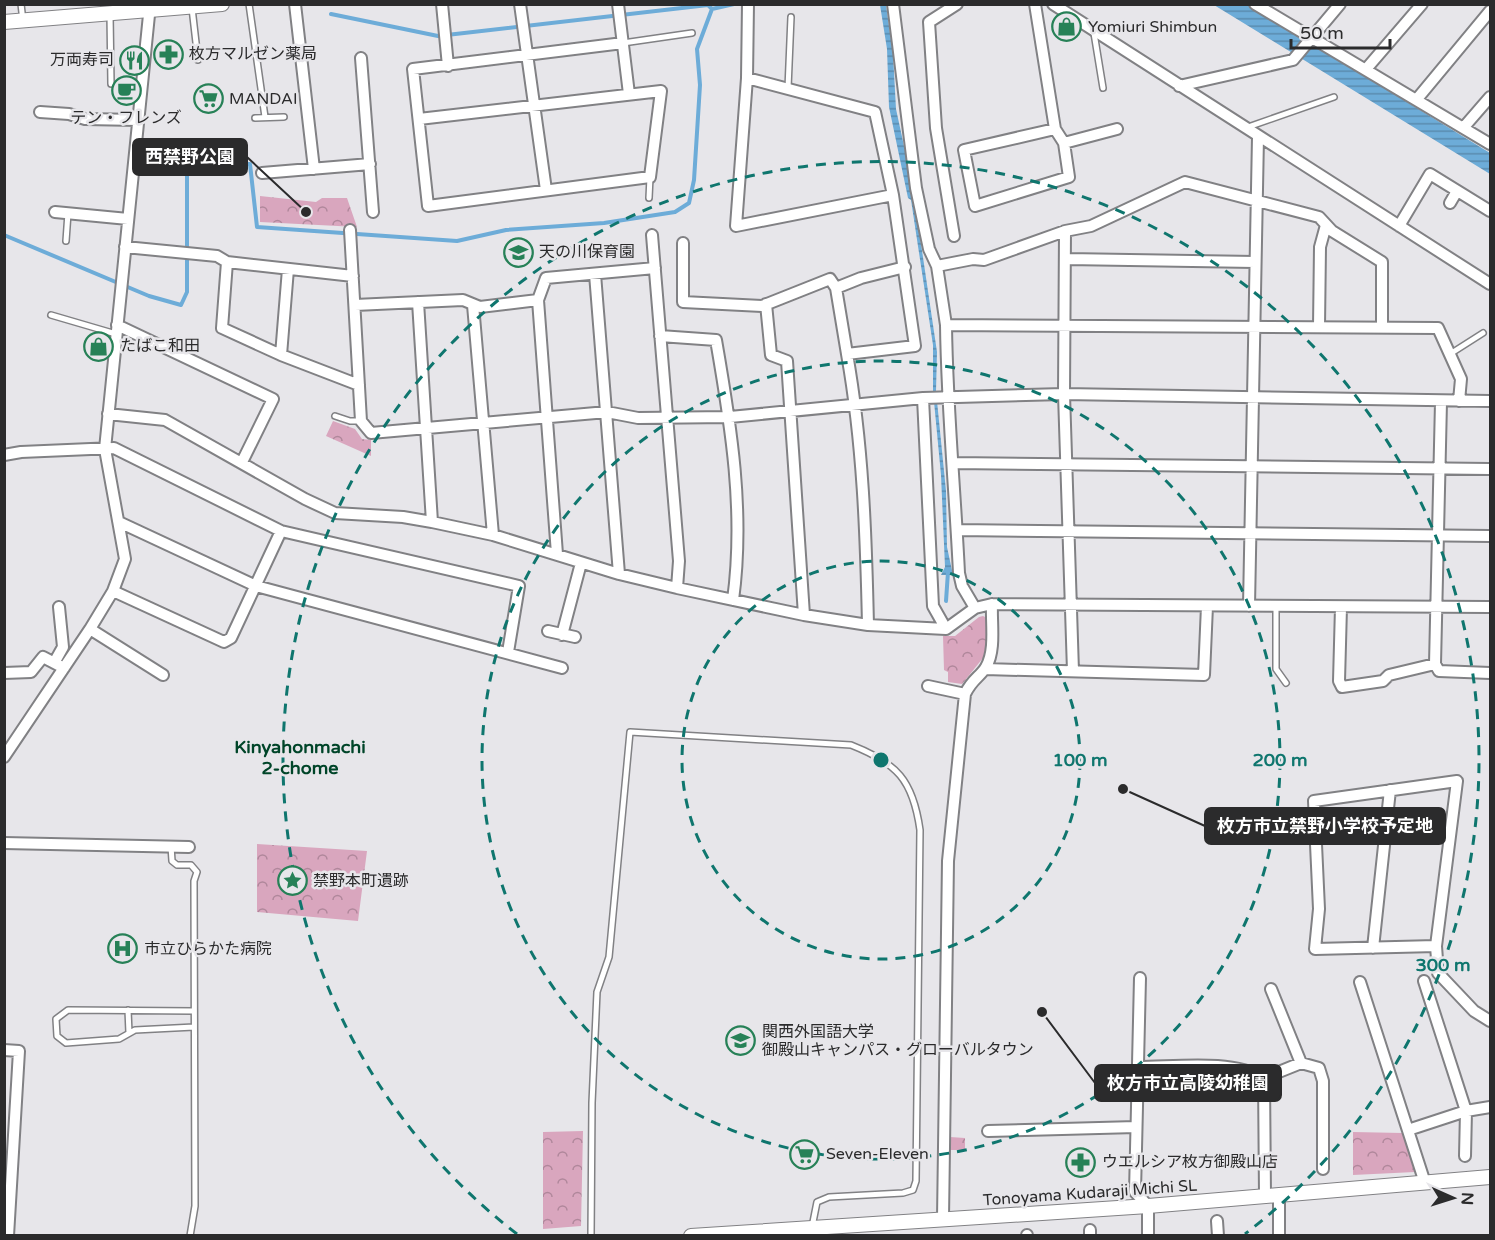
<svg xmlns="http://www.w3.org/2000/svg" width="1495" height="1240" font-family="'Varela Round','Noto Sans JP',sans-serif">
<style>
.park{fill:url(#park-crowns)}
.water{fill:url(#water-rules)}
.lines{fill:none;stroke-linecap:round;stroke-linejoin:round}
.stream{stroke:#6dacd8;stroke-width:4}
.service-casing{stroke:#818184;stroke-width:8}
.minor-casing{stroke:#818184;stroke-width:14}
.tertiary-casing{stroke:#818184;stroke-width:16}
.service{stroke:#fff;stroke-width:5}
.minor{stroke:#fff;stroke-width:10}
.tertiary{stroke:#fff;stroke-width:14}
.ring{fill:none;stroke:#0f766e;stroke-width:3;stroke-dasharray:10 8}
.labels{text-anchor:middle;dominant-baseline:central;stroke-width:5;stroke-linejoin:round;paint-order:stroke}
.poi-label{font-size:16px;fill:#2b2b2c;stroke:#e7e6ea;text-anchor:start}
.street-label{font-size:16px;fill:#2b2b2c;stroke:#e7e6ea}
.neighbourhood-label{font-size:18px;font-weight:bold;fill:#004529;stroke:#e7e6ea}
.centre{fill:#0f766e;stroke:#e7e6ea;stroke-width:3}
.ring-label{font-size:18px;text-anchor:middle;font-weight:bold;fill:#0f766e;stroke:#e7e6ea;stroke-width:5;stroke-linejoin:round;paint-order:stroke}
.leader{fill:none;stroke:#2b2b2c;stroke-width:2}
.callout-dot{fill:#2b2b2c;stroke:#e7e6ea;stroke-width:2}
.callout{fill:#2b2b2c;stroke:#2b2b2c;stroke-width:2}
.callout-label{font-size:18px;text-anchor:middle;font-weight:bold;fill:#fff}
</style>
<defs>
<pattern id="park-crowns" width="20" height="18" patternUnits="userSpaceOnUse" patternTransform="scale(1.5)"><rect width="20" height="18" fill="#d9a6be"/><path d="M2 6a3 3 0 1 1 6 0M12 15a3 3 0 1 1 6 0" fill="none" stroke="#b0879b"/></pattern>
<pattern id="water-rules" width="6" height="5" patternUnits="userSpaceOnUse" patternTransform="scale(1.5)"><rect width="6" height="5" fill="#6dacd8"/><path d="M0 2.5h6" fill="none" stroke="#5a8caf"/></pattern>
</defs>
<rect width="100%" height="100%" fill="#e7e6ea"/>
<path class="park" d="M260 196 316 202 322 198H347L357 227 260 222Z
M333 421 355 429 362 439 371 440V456L326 436Z
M983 616 987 618V653L962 684 948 682V672L944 670 943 636H955L979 617Z
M257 844 367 851 358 921 257 912Z
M583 1131 581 1226 543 1229V1132Z
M1353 1132 1403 1133 1415 1172 1353 1175Z
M950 1137 965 1138V1150H949Z"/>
<path class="water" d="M880 5H886L893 54 896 109 912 183 937 352 936 391 946 491 947 547 953 575H941L945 567 941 475 933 391V345L911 200 908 198 889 107 887 49Z
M1214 5H1249L1490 153V174Z"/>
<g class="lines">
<path class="stream" d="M331 14 438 36 708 5 712 9
M4 235 149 296 181 305 187 292V170L193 163 250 164 257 227 457 241 506 230 604 223 675 212 689 203 694 180 700 85 697 49 712 9 734 4
M946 601 948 572"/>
<defs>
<path id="service" d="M21 4 23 21
M249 4 265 117
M192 8 198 60
M110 14 111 84
M1094 33 1103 88
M623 43 692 33
M788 88 791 17
M255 118 284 117
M1248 127 1334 97
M649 198 650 177
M66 241 68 213
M51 315 116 334
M1450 354 1483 333
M335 416 350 421H361
M1276 606V669L1286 683
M171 846 172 861 177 865H191L197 872 194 881 195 1206 190 1236
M128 1010 129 1033
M194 1011 68 1010 56 1019 57 1036 66 1043 119 1039 135 1030 194 1027
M591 1236 592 1103 597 992 609 957 630 732 851 745C897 763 913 780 920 830L916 1181 913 1190 903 1193 829 1197 817 1202 812 1227"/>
<path id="minor" d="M295 4 314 169
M442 4 448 66
M520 4 546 190
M618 4 629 94
M748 4 747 78 736 226 893 195 915 346 847 354C863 444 866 534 868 625
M893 4 916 188 929 249 937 266 946 325
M1035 4 1055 129 1064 143 1069 177 975 206 964 150 1055 129
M1053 4 1490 284
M1255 4 1490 144
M361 58 373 212
M1367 68 1422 4
M747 78 875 112 893 195
M1179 86 1293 60 1340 4
M1417 99 1490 11
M40 112 69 114 85 119 138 120
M419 119 661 91 650 177 428 206 413 69 623 43
M1464 127 1490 97
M1064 143 1117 129
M262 173 370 164
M1450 203 1457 191
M55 212 128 219
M1399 226 1430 174 1490 211
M350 230 361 421 371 433 607 412 638 418 730 417 923 398 1064 394 1490 401
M652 235 679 561 677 588
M954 236 936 128 929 22 957 4
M683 243V302L762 306 830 279 836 288 847 354
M125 247 217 256 227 262 353 276
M1067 259 1255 262
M227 262 222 328 281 355 359 385
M937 266 973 259 984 260 1065 231
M595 274 619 574
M836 288 861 278 905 267
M538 300 557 554
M418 302 432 522
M766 304 771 355 787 361 804 615
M355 305 463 300 480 307 538 300 546 278 655 268
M473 305 493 535
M117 325 273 399 242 462
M1319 327 1320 247 1326 225
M660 336 716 340C731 426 745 512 733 600
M281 355 288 269
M923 398 933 606 946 629
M108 414 165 420 305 499 335 513 403 517 432 522 493 535 619 574 677 588 804 615 868 625 946 629 975 608 992 604 1490 607
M4 455 21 452 114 448 281 531 519 586 508 652
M954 463 1490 469
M121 523 256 586 562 668
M957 530 1490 536
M113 591 224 642 231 638 281 531
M1249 606 1258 137
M1341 607 1339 681 1342 687 1383 681 1389 675 1435 664 1439 671 1490 673
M975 608 962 586 959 573C955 490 947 408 946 325L1438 328 1461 379 1459 401
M90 629 163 675
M548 631 575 637
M562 635 581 563
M54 663 63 647 59 607
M1435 664 1441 402
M985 669 1204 675 1207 606
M1073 671 1064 394 1065 231 1091 226 1185 182 1319 217 1332 231 1382 262V327
M4 673 31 672 43 657 64 668
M928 686 965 694
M4 757 90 629 113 591 125 559 105 449 150 5
M4 843 189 847
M1436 946 1315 949 1319 909 1314 801 1457 781 1436 946 1438 973 1474 1011 1490 1021
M1373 948 1390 790
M1140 978 1135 1192 1148 1206V1236
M1424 981 1466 1111 1465 1156
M1360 982 1425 1183
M1271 989 1301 1063
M4 1050 19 1051 8 1236
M1138 1067C1175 1067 1232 1059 1264 1078
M1408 1130 1466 1111 1490 1107
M988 1131 1136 1127
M1279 1195V1236
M1265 1196 1264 1078 1301 1063 1319 1068 1323 1081V1169
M943 1219 948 861 965 694C972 679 980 677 986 667 996 650 991 623 992 604
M1217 1221 1218 1236
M1090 1230V1236
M1027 1235V1236"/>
<path id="tertiary" d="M4 22 222 4
M691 1236 1148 1206 1490 1177"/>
</defs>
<use href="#service" class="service-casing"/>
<use href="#minor" class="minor-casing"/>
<use href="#tertiary" class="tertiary-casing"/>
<use href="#service" class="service"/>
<use href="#minor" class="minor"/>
<use href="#tertiary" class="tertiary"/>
</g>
<g class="ring">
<circle cx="881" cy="760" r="199"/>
<circle cx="881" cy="760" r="399"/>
<path d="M517 1234A598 598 0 1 1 1245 1234"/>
</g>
<defs>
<symbol id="shop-ring" viewBox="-11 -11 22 22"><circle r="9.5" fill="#e7e6ea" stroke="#278157" stroke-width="1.5"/><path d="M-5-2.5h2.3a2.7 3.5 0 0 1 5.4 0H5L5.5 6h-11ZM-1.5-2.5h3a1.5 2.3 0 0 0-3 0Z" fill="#278157"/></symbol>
<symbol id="pharmacy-ring" viewBox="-11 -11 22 22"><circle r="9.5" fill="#e7e6ea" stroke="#278157" stroke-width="1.5"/><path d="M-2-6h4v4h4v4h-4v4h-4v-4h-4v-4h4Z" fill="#278157"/></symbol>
<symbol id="restaurant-ring" viewBox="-11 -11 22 22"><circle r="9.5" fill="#e7e6ea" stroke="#278157" stroke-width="1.5"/><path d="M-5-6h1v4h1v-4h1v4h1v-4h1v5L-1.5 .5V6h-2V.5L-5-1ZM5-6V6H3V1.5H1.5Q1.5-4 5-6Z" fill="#278157"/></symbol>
<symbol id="cafe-ring" viewBox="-11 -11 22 22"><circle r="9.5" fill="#e7e6ea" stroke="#278157" stroke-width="1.5"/><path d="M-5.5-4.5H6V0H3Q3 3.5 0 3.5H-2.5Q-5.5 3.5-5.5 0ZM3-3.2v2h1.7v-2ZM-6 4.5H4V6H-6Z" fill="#278157"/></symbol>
<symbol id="supermarket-ring" viewBox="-11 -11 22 22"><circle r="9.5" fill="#e7e6ea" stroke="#278157" stroke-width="1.5"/><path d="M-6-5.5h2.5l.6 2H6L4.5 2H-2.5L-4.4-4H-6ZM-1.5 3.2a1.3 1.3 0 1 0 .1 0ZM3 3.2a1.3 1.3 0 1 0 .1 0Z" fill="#278157"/></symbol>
<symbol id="school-ring" viewBox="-11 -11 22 22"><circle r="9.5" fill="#e7e6ea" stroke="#278157" stroke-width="1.5"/><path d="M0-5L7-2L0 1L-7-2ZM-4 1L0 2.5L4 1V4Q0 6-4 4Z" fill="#278157"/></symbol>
<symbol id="sight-ring" viewBox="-11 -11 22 22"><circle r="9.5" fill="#e7e6ea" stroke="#278157" stroke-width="1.5"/><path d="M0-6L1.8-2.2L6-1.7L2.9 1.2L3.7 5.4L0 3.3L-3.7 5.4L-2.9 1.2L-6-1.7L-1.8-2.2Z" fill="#278157"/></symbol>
<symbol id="hospital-ring" viewBox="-11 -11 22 22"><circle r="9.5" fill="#e7e6ea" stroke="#278157" stroke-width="1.5"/><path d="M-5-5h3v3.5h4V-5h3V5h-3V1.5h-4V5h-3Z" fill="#278157"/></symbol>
<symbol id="university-ring" viewBox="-11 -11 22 22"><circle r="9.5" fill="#e7e6ea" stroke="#278157" stroke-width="1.5"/><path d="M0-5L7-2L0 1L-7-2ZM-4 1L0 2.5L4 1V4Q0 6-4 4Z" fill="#278157"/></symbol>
</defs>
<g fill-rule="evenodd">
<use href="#shop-ring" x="1050" y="10" width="33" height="33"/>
<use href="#pharmacy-ring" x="152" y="38" width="33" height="33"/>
<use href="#restaurant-ring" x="118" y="44" width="33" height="33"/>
<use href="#cafe-ring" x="110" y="74" width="33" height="33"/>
<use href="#supermarket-ring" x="192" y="82" width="33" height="33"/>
<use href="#school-ring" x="502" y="236" width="33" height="33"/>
<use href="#shop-ring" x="82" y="330" width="33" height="33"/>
<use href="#sight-ring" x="276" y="864" width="33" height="33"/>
<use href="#hospital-ring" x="106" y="932" width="33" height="33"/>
<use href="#university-ring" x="724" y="1024" width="33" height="33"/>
<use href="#supermarket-ring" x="788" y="1138" width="33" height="33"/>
<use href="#pharmacy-ring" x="1064" y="1146" width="33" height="33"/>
</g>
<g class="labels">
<g class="poi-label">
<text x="1088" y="27">Yomiuri Shimbun</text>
<text x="189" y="54">枚方マルゼン薬局</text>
<text x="114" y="60" text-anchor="end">万両寿司</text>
<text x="229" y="99">MANDAI</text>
<text x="126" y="118" text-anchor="middle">テン・フレンズ</text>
<text x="539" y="252">天の川保育園</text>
<text x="120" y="346">たばこ和田</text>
<text x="313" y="881">禁野本町遺跡</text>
<text x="144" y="949">市立ひらかた病院</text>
<text x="762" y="1032">関西外国語大学<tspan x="762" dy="18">御殿山キャンパス・グローバルタウン</tspan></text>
<text x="826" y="1154">Seven-Eleven</text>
<text x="1102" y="1162">ウエルシア枚方御殿山店</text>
</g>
<g class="street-label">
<text transform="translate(1090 1193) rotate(-4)">Tonoyama Kudaraji Michi SL</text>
</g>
<g class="neighbourhood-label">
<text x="300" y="747">Kinyahonmachi<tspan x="300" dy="21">2-chome</tspan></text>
</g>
</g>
<circle cx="881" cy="760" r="9" class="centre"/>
<g class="ring-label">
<text x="1080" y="766">100 m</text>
<text x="1280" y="766">200 m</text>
<text x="1443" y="971">300 m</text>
</g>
<path class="leader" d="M306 212L247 157M1123 789L1205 826M1042 1012L1095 1083"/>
<g class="callout-dot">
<circle cx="306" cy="212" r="6"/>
<circle cx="1123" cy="789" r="6"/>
<circle cx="1042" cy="1012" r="6"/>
</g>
<g class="callout">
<rect x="133" y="139" width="114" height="36" rx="6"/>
<rect x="1205" y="808" width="240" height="36" rx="6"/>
<rect x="1095" y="1065" width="186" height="36" rx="6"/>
</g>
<g class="callout-label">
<text x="190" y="163">西禁野公園</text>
<text x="1325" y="832">枚方市立禁野小学校予定地</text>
<text x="1188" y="1089">枚方市立高陵幼稚園</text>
</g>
<rect width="1495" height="1240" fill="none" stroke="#2b2b2c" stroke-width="12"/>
<g transform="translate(1453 1198) rotate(93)" stroke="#e7e6ea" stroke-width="4.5" paint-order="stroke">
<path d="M0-4.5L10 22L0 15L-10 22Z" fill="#2b2b2c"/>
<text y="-9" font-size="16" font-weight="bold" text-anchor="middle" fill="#2b2b2c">N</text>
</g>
<path d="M1291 39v9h99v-9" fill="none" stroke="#2b2b2c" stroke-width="3"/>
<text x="1300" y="39" font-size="18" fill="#2b2b2c" stroke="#e7e6ea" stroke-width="4.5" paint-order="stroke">50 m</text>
</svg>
